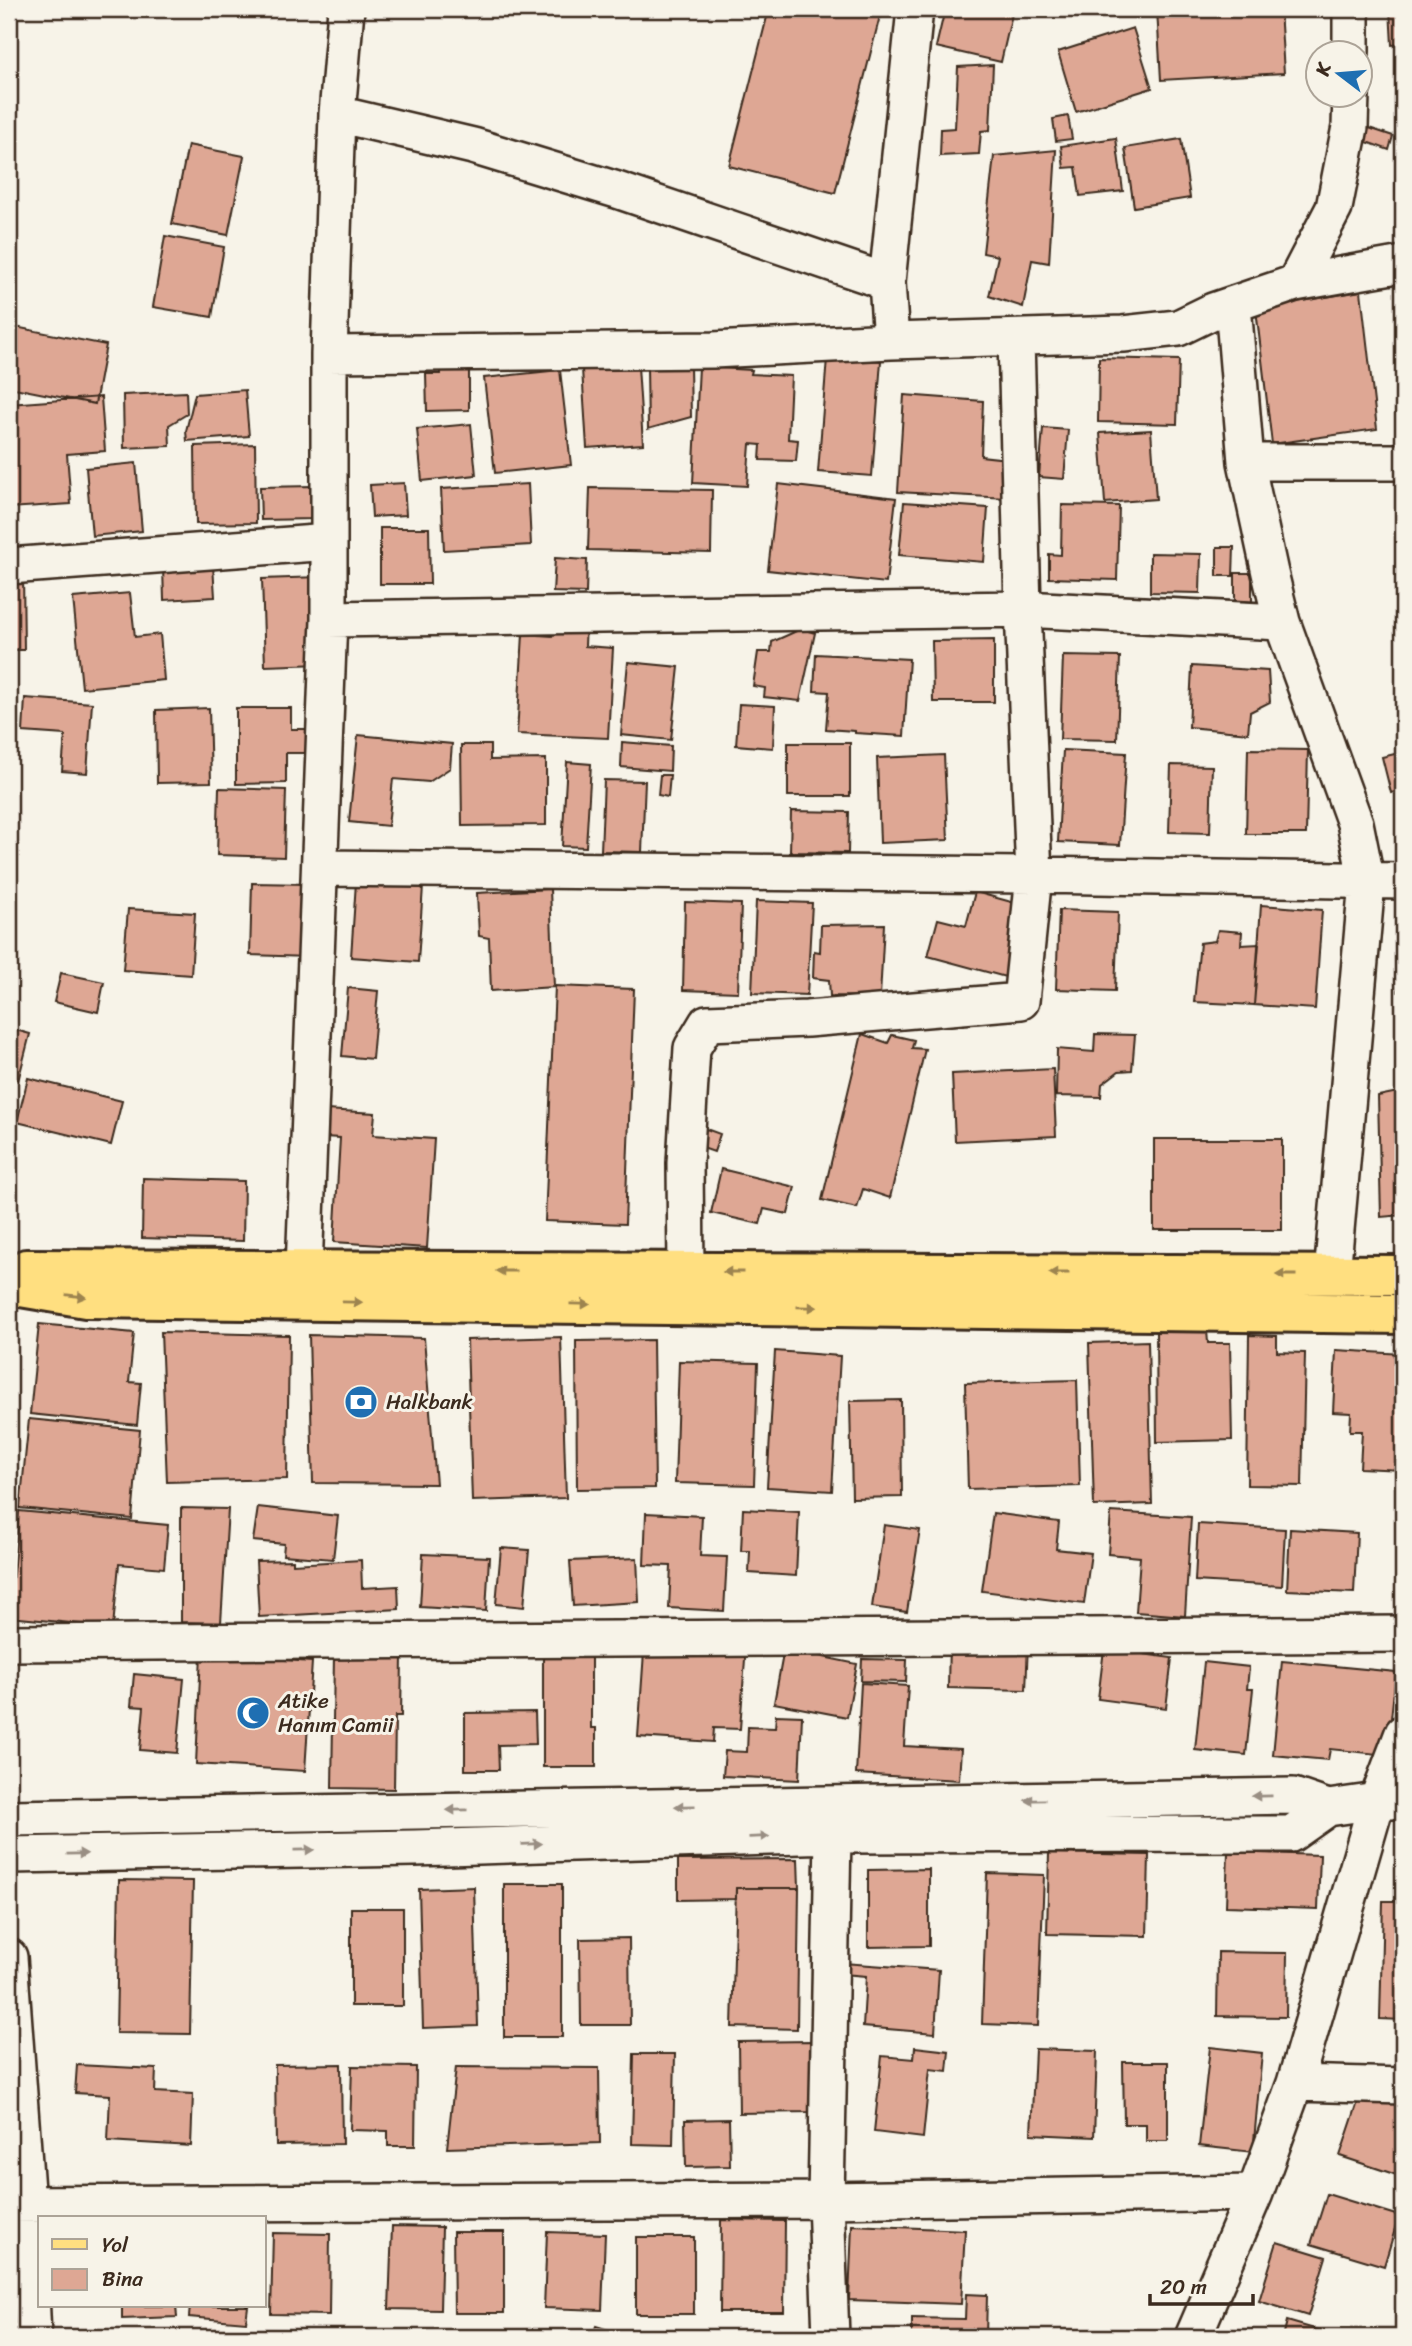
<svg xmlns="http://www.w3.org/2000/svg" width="1412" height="2346" font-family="Sriracha,sans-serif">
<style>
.building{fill:#dea794;stroke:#3b2a1e;stroke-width:2}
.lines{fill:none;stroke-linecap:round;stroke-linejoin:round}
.minor-casing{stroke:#3b2a1e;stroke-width:40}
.major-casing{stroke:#3b2a1e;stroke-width:44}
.minor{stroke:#f7f3e8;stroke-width:35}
.major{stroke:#ffdf80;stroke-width:38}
.oneway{fill:#9d844f}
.oneway2{fill:#998e83}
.labels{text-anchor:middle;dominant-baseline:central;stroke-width:6;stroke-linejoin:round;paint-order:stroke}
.poi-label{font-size:21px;fill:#3b2a1e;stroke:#f7f3e8;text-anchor:start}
</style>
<rect width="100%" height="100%" fill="#f7f3e8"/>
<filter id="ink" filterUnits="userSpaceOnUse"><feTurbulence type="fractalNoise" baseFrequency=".0143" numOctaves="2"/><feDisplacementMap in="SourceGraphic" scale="14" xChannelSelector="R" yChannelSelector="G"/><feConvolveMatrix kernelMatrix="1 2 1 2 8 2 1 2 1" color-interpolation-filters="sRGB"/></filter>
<g filter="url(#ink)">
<path class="building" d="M769 9H869L881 12 835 193 729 166Z
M945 9H989L1012 14 1001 62 936 47Z
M1157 9H1280L1284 73 1161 80Z
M1390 9H1403V44L1392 45Z
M1133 28 1152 88 1076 112 1058 52Z
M993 65 990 130 981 131 979 154 940 156 941 129 955 128 958 67Z
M1068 116 1072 139 1056 141 1053 119Z
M1363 126 1393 136 1389 150 1358 139Z
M1116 138 1123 191 1080 196 1076 167 1064 168 1061 146Z
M1181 139 1190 198 1134 207 1125 148Z
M188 145 244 156 228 235 172 224Z
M1056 150 1049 263 1032 260 1023 307 989 296 998 256 983 253 994 156Z
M1403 162V220L1397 221 1396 176 1402 170Z
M165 236 224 247 212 317 153 307Z
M1361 291 1377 429 1272 444 1256 309Z
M9 320 10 326 106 345 95 404 9 387Z
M827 358 881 361 872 476 818 472Z
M1099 358 1179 360 1177 424 1098 422Z
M441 366H469V410L427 411 426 374H441Z
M638 366 643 444 587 448 582 369Z
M690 366 691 417 648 429 647 367Z
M699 367 752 370 751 374 791 376 788 439 798 440 796 461 760 460 761 445 750 444 747 486 693 483Z
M560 370 571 465 495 473 484 378Z
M245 390 249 436 187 441 186 431 195 394Z
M186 392 187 414 169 425 170 446 124 448 123 395Z
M904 395 983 401 981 456 1007 459V498L898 492Z
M101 397 105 451 67 454 71 504 9 508V404Z
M471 424 476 475 422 481 417 429Z
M1043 428 1068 430 1064 479 1039 477Z
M1151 430 1156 499 1105 503 1100 433Z
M255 444 256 523 196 524 195 446Z
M136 463 142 531 92 536 86 468Z
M404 483 406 515 372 517 370 485Z
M528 484 531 545 444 550 441 489Z
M778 484 896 498 886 583 768 570Z
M313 486V519L261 520 260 487Z
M590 488 712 490 711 553 588 550Z
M904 502 988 508 984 562 899 555Z
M1062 505 1119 506 1117 580 1049 578V554L1061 555Z
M380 528H429L430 584H380Z
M1217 547H1234L1233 576H1217Z
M1150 553 1201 554 1200 593 1150 592Z
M555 558 587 560 586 593 553 592Z
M213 565 215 597 164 600 163 567Z
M9 573H23L24 650H9Z
M1235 573H1252V602L1235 601Z
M319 577 322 664 265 666 262 579Z
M130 593 135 637 160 634 164 680 82 688 73 598Z
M557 620 586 622 585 646 613 648 608 738 517 734 523 634 552 636Z
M801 629 815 633 800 701 764 697 765 688 753 686 758 652H771L772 642Z
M994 640V702H933L932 641Z
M816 654 909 659 904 736 855 733V731L826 729 829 692 814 691Z
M1063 656 1120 657 1117 740 1060 739Z
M628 662 679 667 671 740 621 735Z
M1192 666 1268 671 1270 702 1250 712 1248 733 1189 727Z
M25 698 92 703 87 773 62 771 65 735 23 732Z
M739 704 775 706 773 748 736 745Z
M209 708 211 782 157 783 156 710Z
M236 708H291V729H313V753H286V783L236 784Z
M358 735 452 744 450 768 429 782 393 779 388 826 349 822Z
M622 742 671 746 670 771 621 767Z
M788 743H850V796H788Z
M461 745H490V760L546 759V825L462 826Z
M1248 749 1308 750 1306 834H1246Z
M1063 750 1126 753 1120 845 1058 842Z
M1403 752V790L1391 793 1382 757Z
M944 755 948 840 880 843 877 758Z
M567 762 591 764 586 847 562 846Z
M1171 765 1212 766 1210 833 1169 832Z
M660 775H670L668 797 658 795Z
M604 780 645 781 642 852 601 851Z
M219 788 286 790 284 857 217 855Z
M791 811 849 812 848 853 790 852Z
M356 882 423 886 418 962 351 957Z
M252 883 310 884 308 957 250 955Z
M550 889 554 987 491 991 489 938 479 936 477 893Z
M975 892 1015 903 1009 978 928 956 938 919 966 926Z
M756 901 812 903 807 995 752 993Z
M685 902 741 904 738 992 683 990Z
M1261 905 1322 910 1315 1009 1254 1005Z
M128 909 195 913 191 975 123 970Z
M1059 910 1118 912 1115 991 1056 989Z
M1399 919H1403V993L1398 992Z
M884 924 880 997 830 996 829 980 813 978 814 951 820 952 821 925Z
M1218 930 1242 932 1241 945 1259 944 1254 1005 1194 1002 1200 943 1215 941Z
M61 973 104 982 98 1012 54 1002Z
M555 986 634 989 625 1224 545 1221Z
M348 988 378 991 372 1059 342 1056Z
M12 1029 30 1034 18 1081 9 1079V1042Z
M862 1034 888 1043 892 1035 914 1040 912 1048 925 1049 890 1198 863 1189 857 1208 822 1200Z
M1095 1034 1135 1035 1132 1070 1119 1071 1102 1084 1101 1097 1056 1096 1057 1049 1094 1052Z
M1053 1069 1056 1136 955 1141 952 1074Z
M28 1078 122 1101 111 1145 17 1122Z
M1403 1091V1215L1381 1217 1378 1096Z
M326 1110 375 1113 373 1135 434 1139 427 1248 334 1242 340 1138 324 1137Z
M698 1126 720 1134 714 1152 691 1144Z
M1154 1139H1282V1230H1154Z
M721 1169 795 1187 788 1214 764 1209 760 1224 711 1213Z
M143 1178 244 1181 243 1241 142 1238Z
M39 1324 134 1333 129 1382 141 1383 137 1425 30 1414Z
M1207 1330 1208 1343H1230L1232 1440 1157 1442 1156 1331Z
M161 1332 289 1335 287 1479 167 1482Z
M309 1335 424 1338 436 1484 313 1483Z
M1249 1335 1277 1336V1352L1305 1353 1302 1486 1247 1485Z
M561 1337 566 1498 472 1501 467 1340Z
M653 1340 655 1488 577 1489 576 1341Z
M1148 1341 1152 1504 1094 1506 1089 1343Z
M1336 1350 1403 1354V1470L1360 1468 1362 1431H1350L1351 1413 1333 1412Z
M775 1351 840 1356 832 1491 767 1487Z
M679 1361 758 1363 754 1485 675 1483Z
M1077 1380 1080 1486 968 1489 965 1383Z
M901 1400 902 1497 852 1498 850 1401Z
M29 1419 140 1430 132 1519 20 1508Z
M258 1507 338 1516 333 1559 283 1555 284 1544 253 1541Z
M181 1508 228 1509 221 1623 181 1622Z
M743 1509 799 1512 796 1576 749 1573 750 1551H741Z
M19 1511 168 1525 164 1568 119 1564 113 1627 9 1617Z
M1111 1512 1191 1517 1185 1616 1136 1612 1140 1557 1108 1554Z
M646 1513 702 1516 700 1556 727 1557 724 1611 669 1608 671 1566 644 1565Z
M993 1513 1059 1522 1056 1549 1091 1553 1084 1604 982 1591Z
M1198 1524 1285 1529 1282 1586 1195 1581Z
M884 1525 920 1530 907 1612 872 1607Z
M1290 1529 1357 1533 1354 1593 1287 1590Z
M501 1548 529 1550 524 1607 496 1604Z
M423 1554 489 1557 486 1611 420 1607Z
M637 1558 639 1602 573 1606 570 1561Z
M293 1560V1564L361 1560 362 1588 398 1586 399 1609 259 1617 256 1561Z
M645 1638 746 1645 740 1729 714 1728 713 1742 638 1737Z
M949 1642 1028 1644 1026 1690 948 1688Z
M784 1649 857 1664 847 1717 774 1703Z
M1104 1649 1172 1658 1166 1708 1098 1699Z
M201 1654 312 1662 305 1771 196 1764Z
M334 1655 402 1656 401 1716H395L394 1789 332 1788Z
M543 1655 591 1656V1728H596V1767H543Z
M862 1659 907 1660 906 1682 861 1681Z
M1282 1661 1396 1672 1387 1755 1330 1749 1328 1760 1273 1755Z
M1204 1662 1249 1667 1247 1689H1253L1246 1755 1195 1750Z
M134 1674 184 1679 177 1753 140 1750 144 1707 131 1706Z
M861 1683 908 1686 904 1746 961 1749 959 1780 856 1774Z
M535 1712 536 1744 498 1745 499 1770H465V1713Z
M776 1715 802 1716 799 1780 723 1776 725 1751 747 1752 748 1727 775 1728Z
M1228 1852 1320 1855 1318 1909 1226 1906Z
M1049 1853 1149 1855 1147 1936 1047 1934Z
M798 1859 799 1888H736V1899L678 1900V1860Z
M929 1869V1946L868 1947V1870Z
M987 1873 1044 1875 1038 2026 982 2024Z
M119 1880 193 1881 190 2034 116 2033Z
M504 1884H562V2037H504Z
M474 1887 478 2026 423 2028 419 1889Z
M736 1888H799L797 2029 732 2027Z
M1383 1901H1403V2020L1380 2019Z
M351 1908H403V2006H351Z
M629 1938 630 2025H581L580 1939Z
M1218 1952 1287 1953 1286 2017 1217 2016Z
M843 1963 939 1970 935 2033 863 2027 866 1976 843 1974Z
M813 2041 814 2112 739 2113 738 2042Z
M915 2047 949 2051 947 2071 930 2069 923 2138 874 2132 882 2056 914 2059Z
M1210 2047 1262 2053 1253 2152 1199 2146Z
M1035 2049 1097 2051 1094 2137 1031 2134Z
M634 2054H675L673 2145 632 2144Z
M1123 2062H1168V2141H1146V2124H1124Z
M341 2064 342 2144 276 2145 275 2065Z
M77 2065 156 2069 155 2092 193 2094 191 2146 108 2141 110 2095 75 2093Z
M352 2066 416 2067 415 2146H388V2131L350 2130Z
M456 2067 599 2068 600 2143 447 2148Z
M1363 2087 1403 2100V2177L1340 2156Z
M729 2119 730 2166 686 2167 685 2120Z
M1327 2194 1399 2216 1384 2266 1311 2244Z
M721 2220 785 2221 784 2312H720Z
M852 2225 965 2230 961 2304 849 2300Z
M392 2226 442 2227 440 2310 389 2309Z
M453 2232H504V2313H454Z
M547 2232 605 2234 602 2310 544 2308Z
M273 2233 330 2234 329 2315 271 2314Z
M636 2237H694V2314H636Z
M1277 2242 1326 2257 1308 2316 1259 2301Z
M966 2294 987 2295 986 2337H912V2318L965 2319Z
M122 2306H176L177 2317 122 2319Z
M190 2306H248L246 2322 189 2317Z
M1287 2321 1342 2337H1283Z
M596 2326 631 2337H592Z"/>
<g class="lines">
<defs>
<path id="minor" d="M1351 52V9
M337 114 473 146 617 190 887 282
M1295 283 1334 208 1350 127 1351 94
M1233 305 1246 462 1270 573 1282 622 1355 823 1367 882 1332 1275
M891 341 887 282 915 9
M329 354 713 350 891 341 1123 334 1178 328 1213 311 1295 283 1403 264
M1246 462H1403
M9 566 329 542
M329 619 1023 609 1282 622
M321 868 1034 875 1403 881
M686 1272 685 1163 692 1048 707 1023 807 1019 1021 1001 1034 875 1023 609 1016 339
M305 1298 304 1270 329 619V354L337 114 346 9
M9 1643 1403 1634
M9 1818 1293 1796 1328 1808
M9 1855 415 1848 833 1835 1291 1834 1328 1808 1377 1801H1403
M9 1957 27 2204 33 2337
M1295 2083 1403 2086
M9 2204 826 2200 1255 2193
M831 2337 826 2200 833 1835
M1193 2337 1255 2193 1295 2083 1377 1801 1403 1733"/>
<path id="major" d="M26 1269 1403 1275
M9 1285 86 1298 1403 1314"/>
</defs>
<use href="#minor" class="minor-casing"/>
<use href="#major" class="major-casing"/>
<use href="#minor" class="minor"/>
<use href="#major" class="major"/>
</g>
<defs><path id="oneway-solid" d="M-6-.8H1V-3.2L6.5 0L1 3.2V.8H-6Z" transform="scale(1.75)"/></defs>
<g class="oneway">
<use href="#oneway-solid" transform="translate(506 1271) rotate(-180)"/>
<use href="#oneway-solid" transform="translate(733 1272) rotate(-180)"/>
<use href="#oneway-solid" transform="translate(1059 1273) rotate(-180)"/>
<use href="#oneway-solid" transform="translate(1286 1275) rotate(-180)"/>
<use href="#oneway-solid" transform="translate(76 1296) rotate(8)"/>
<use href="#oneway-solid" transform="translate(352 1302) rotate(1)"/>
<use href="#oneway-solid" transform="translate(580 1304) rotate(1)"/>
<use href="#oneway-solid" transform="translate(807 1307) rotate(1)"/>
</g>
<g class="oneway2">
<use href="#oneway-solid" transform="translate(1262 1796) rotate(179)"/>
<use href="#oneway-solid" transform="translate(1035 1800) rotate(179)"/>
<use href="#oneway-solid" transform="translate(685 1806) rotate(179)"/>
<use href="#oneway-solid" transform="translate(457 1810) rotate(179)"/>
<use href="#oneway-solid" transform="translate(759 1837) rotate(-2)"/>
<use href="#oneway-solid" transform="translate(532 1844) rotate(-2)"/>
<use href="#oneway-solid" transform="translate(304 1850) rotate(-1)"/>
<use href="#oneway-solid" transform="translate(77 1854) rotate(-1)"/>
</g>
</g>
<defs>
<symbol id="bank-disc" viewBox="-11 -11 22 22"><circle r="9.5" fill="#1f6fb2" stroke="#f7f3e8"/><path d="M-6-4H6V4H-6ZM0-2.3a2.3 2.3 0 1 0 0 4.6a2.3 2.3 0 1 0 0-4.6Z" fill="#fff"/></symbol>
<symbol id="mosque-disc" viewBox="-11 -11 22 22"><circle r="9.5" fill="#1f6fb2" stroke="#f7f3e8"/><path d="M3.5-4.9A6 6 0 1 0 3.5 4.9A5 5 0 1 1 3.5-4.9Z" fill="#fff"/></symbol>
</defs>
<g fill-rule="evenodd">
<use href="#bank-disc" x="342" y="1383" width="38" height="38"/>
<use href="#mosque-disc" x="234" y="1694" width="38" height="38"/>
</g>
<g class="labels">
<g class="poi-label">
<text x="386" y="1402">Halkbank</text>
<text x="278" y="1701">Atike<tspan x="278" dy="24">Hanım Camii</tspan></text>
</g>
</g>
<rect width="1412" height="2346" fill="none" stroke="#f7f3e8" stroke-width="35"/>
<rect x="18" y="18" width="1377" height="2311" fill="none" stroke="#3b2a1e" stroke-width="2.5" filter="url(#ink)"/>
<rect x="38" y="2216" width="228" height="91" fill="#f7f3e8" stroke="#aca397" stroke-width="2"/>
<rect x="52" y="2239" width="35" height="10" fill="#ffdf80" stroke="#aca397" stroke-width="2"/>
<text x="102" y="2252" font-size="21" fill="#3b2a1e">Yol</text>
<rect x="52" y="2269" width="35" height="21" fill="#dea794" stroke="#aca397" stroke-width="2"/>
<text x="102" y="2286" font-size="21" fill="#3b2a1e">Bina</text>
<g transform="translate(1339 74) rotate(286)"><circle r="33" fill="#f7f3e8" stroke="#aca397" stroke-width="2"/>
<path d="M0-5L12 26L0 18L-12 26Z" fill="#1f6fb2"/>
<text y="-10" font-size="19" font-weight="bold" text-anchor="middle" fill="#3b2a1e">K</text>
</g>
<path d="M1150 2294v10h103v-10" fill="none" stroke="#3b2a1e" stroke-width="3.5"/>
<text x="1160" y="2294" font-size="21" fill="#3b2a1e" stroke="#f7f3e8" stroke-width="5" paint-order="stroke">20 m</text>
</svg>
